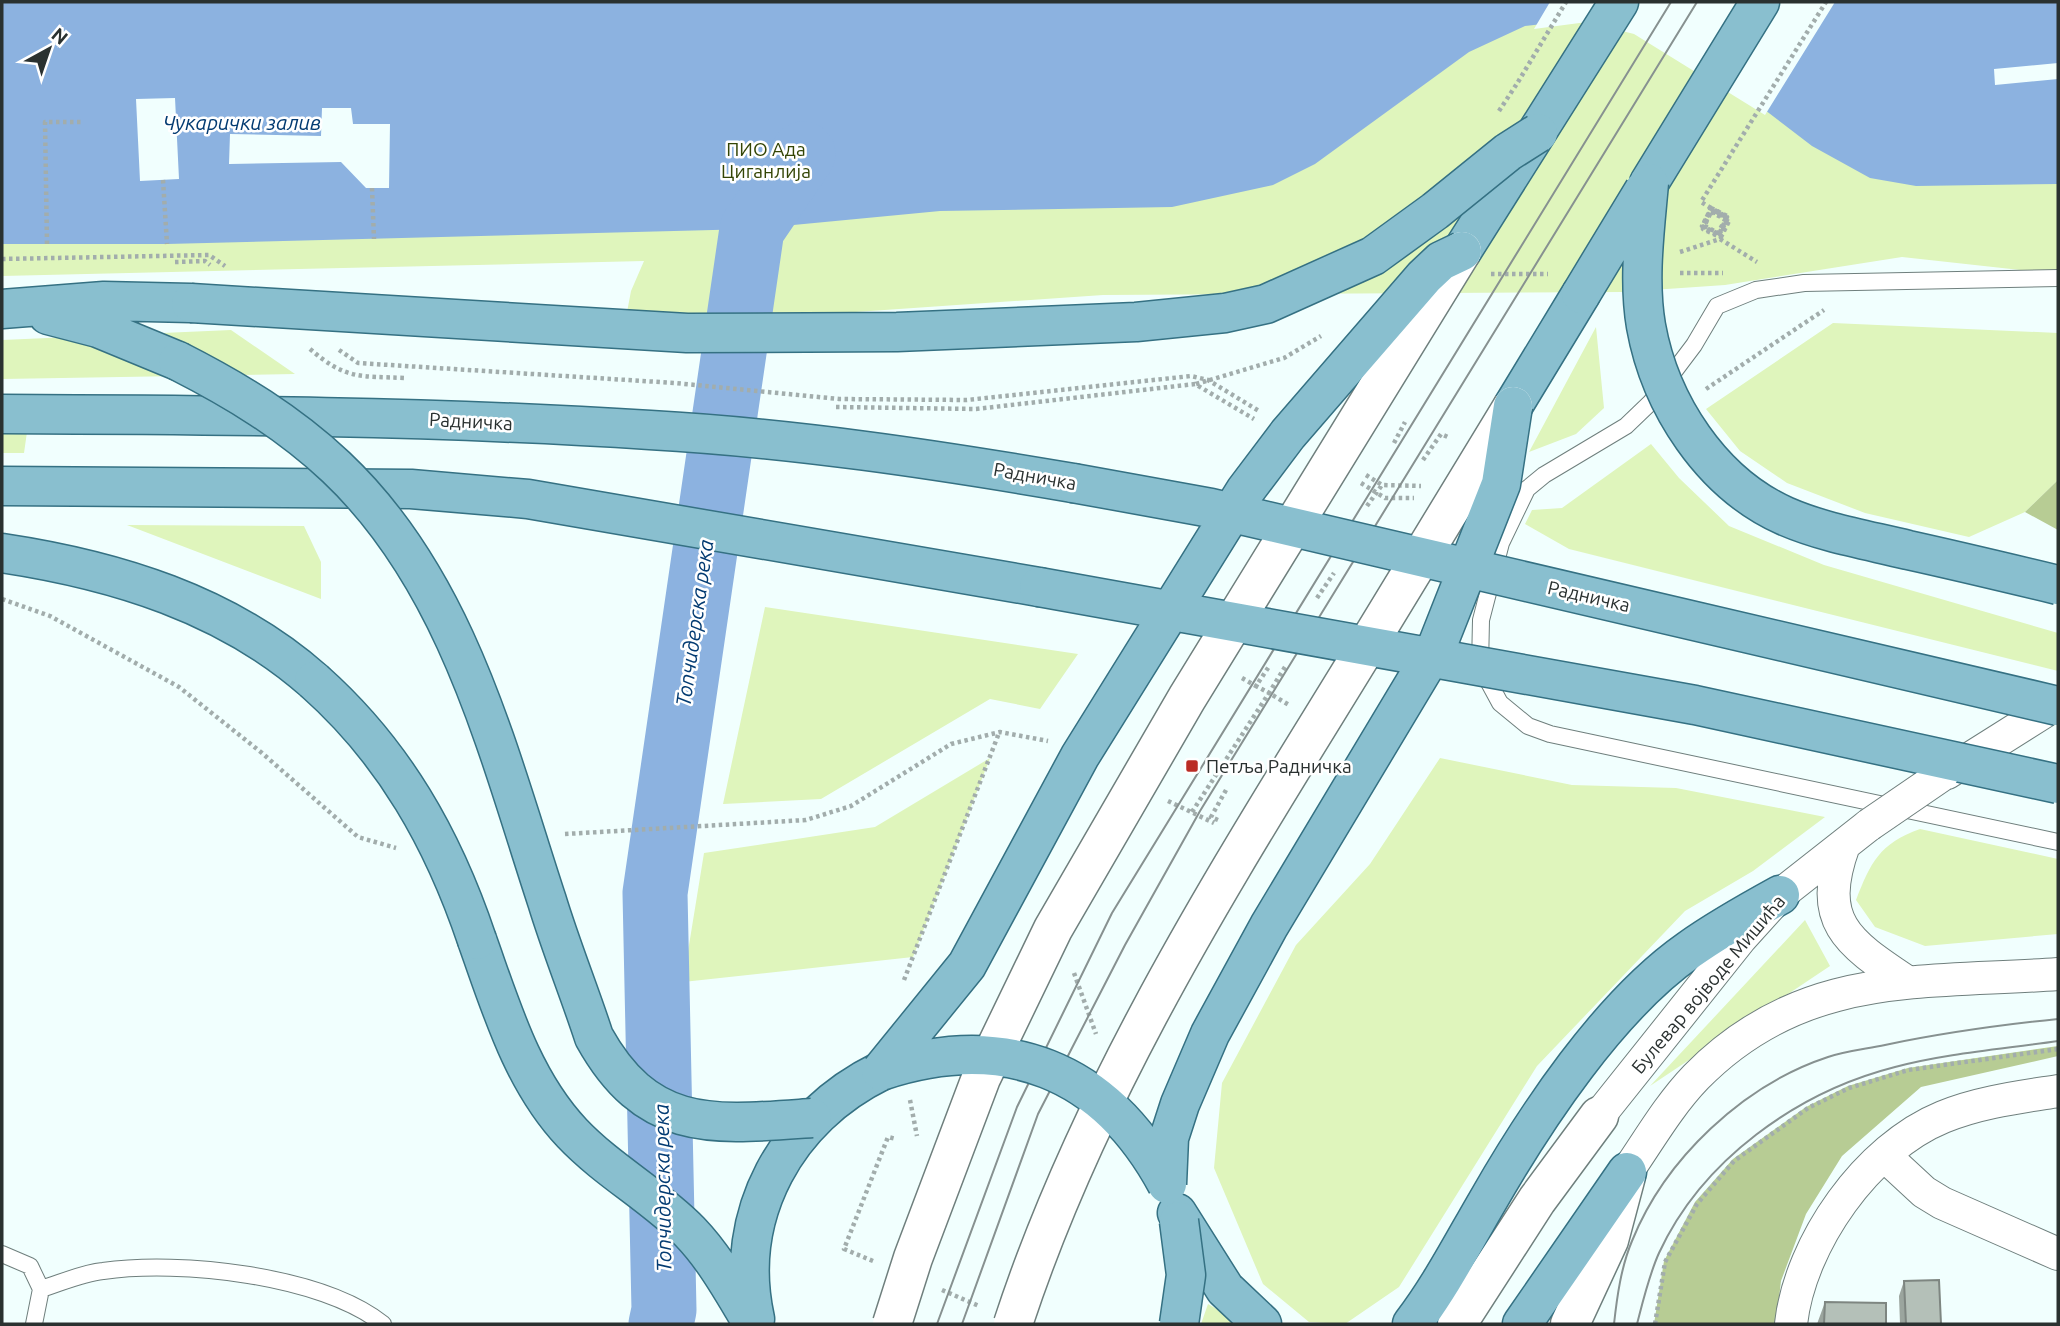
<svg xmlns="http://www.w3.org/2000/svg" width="2060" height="1326" font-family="Ubuntu,sans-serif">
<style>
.green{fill:#dff5bc}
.forest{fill:#b7cc94}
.water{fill:#8cb2e0}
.pier{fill:#f1fffe}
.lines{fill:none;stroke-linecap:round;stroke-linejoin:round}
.river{stroke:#8cb2e0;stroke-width:65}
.service-casing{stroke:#6f7f7d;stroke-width:18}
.minor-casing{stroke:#6f7f7d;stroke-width:34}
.secondary-casing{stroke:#6f7f7d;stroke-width:41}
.primary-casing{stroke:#357183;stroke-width:41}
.path{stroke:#a2adac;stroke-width:4.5;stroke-dasharray:3.5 3.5;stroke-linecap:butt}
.service{stroke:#fff;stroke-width:16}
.minor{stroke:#fff;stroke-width:32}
.secondary{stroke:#fff;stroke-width:38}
.primary{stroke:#89bfcf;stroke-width:38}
.tram{stroke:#879190;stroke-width:2}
.minor-bridge-casing{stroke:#6f7f7d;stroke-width:34;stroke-linecap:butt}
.secondary-bridge-casing{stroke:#6f7f7d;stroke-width:41;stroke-linecap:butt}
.primary-bridge-casing{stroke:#357183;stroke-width:41;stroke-linecap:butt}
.path-bridge{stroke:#a2adac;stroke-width:4.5;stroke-dasharray:3.5 3.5;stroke-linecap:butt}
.minor-bridge{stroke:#fff;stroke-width:32}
.secondary-bridge{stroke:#fff;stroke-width:38}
.primary-bridge{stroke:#89bfcf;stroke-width:38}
.wall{fill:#9ba59e}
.building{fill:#b4c0b8;stroke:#7e8681;stroke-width:2}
.poi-dot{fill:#ba2c25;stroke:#fff;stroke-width:2.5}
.labels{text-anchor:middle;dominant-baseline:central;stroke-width:5;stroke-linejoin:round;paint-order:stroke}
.park-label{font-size:19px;fill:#334505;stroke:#fff}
.street-label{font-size:19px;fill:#2a3130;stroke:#fff}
.poi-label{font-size:19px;fill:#2a3130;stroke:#fff;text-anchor:start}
.water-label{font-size:21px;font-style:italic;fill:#033b72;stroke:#fff}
</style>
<rect width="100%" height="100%" fill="#f1fffe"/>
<path class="green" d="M2 2H2058V274L1902 257 1725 285 1623 292 1103 295 624 328 631 291 644 261 2 276Z
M1833 323 2058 333V480L2025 512 1969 537 1865 513 1787 483 1740 451 1706 409Z
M1596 327 1604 408 1576 434 1529 452Z
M231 330 295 374 2 379V340Z
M2 432H27L24 453H2Z
M1651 444 1679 478 1729 526 1824 565 2058 633V671L1569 549 1525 524 1532 510 1562 508Z
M127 525 304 526 321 562V599Z
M765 607 1078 654 1040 709 990 699 821 799 723 804Z
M990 758 913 957 683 982 704 853 875 827Z
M1440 758 1572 785 1676 788 1825 817 1753 871 1685 911 1537 1066 1399 1287 1345 1324 1309 1322 1263 1284 1214 1168 1222 1083 1296 945 1370 864Z
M1920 829 2058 859V934L1925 946 1875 927 1856 900C1871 862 1879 844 1920 829Z
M1805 920 1830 966 1650 1086Z
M1208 1304 1242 1324H1201Z"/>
<path class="forest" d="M2058 480V530L2025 512Z
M2058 1046V1056L1921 1087 1842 1156 1806 1214 1781 1281 1776 1324H1654L1664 1261 1695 1202 1733 1159 1806 1107 1848 1086 1908 1068Z"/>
<path class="water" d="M2 2H2058V184L1916 186 1870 178 1812 146 1752 100 1636 31 1587 19 1525 26 1469 52 1315 164 1273 185 1172 207 940 211 752 229 167 244H2Z"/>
<path class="pier" d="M1550 2H1835L1765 115 1634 34 1587 22 1534 29Z
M2058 63V79L1995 85 1994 69Z
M175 98 179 179 140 181 136 99Z
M322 108H351L353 124H390L389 188H366L341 162 229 164 230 134 321 136Z"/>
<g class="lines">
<path class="river" d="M661 1324 664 1310 655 893 752 229 803 154"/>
<defs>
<path id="service" d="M2058 278 1804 283 1756 290 1717 306 1694 345 1651 402 1626 426 1544 475 1527 489 1501 543 1481 620 1480 666 1500 703 1528 726 1550 734 2058 842
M2 1254 30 1266 41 1289 34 1324
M41 1289C61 1283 82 1273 103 1271 180 1260 321 1275 383 1324"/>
<path id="minor" d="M1947 773 2058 703
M1844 845C1816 922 1847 942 1907 982
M1599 1116 1741 938 1780 895 1869 825
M1884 1155 1924 1192 1942 1203 2058 1254
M1627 1172C1649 1140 1669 1105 1696 1077 1802 969 1921 984 2058 974
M1791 1324C1800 1243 1867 1148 1943 1117 1979 1102 2020 1097 2058 1091"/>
<path id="secondary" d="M1457 1324 1537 1200 1599 1116
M1570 1324 1609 1240 1626 1176"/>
<path id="primary" d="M1649 183 1760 2
M1462 251 1619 2
M2 309 104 301 191 303
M48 315 98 328 178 361
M1513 406 1581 294
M2 414C218 415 434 416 650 430 792 438 933 459 1073 483
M2 486 411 489 528 499 1039 587
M2 553C115 570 227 604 314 681
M477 940C501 1007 522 1080 572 1133 608 1171 655 1196 690 1232 716 1259 734 1293 753 1324
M1177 1213 1225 1289 1262 1324
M755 1319C732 1214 787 1117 881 1071
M1412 1324C1441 1286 1463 1243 1487 1202 1535 1118 1609 1006 1689 950 1717 930 1749 912 1780 895
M1522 1324 1627 1172"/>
</defs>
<use href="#service" class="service-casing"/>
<use href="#minor" class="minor-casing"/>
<use href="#secondary" class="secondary-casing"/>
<use href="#primary" class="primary-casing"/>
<path class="path" d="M1518 82 1566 2
M163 180 167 244
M372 188 374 239
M1711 208 1701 202 1826 2
M1711 212 1729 221 1720 239
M47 244 45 122H82
M1680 252 1720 239 1757 262
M2 259 209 255 225 266
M175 262 205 261 210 265
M1680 273H1723
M1491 274H1548
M310 349C346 380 360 376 405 378
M339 350 358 363 675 383 839 399 967 400 1191 376 1208 380 1259 411
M1196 384 1284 358 1321 336
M1706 389 1824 310
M836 407 976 409 1195 384 1254 419
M1394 443 1405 422
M1423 460 1441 434 1450 438
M1366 475 1382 485 1421 486
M1361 483 1385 498H1414
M1367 506 1382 485
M1317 598 1334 573
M2 599 50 616 179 687 262 753 358 837 396 848
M1285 667 1269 693 1289 705
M1242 678 1256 686
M1168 801 1214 823
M1192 812 1269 693 1256 686 1270 665
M1218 820 1211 817 1226 790
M565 834 806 820 851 806 951 744 1000 732 1048 741
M1074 973 1096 1034
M904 980 999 733
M910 1100 917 1136
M873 1261 844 1249 888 1137 896 1139
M942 1290 979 1306
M1655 1324 1665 1262 1697 1204 1734 1161 1808 1108 1849 1088 1908 1070 2058 1049"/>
<use href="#service" class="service"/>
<use href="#minor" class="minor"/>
<use href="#secondary" class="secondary"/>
<use href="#primary" class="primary"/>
<path class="tram" d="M937 1324 1017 1107 1112 913 1671 2
M962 1324 1038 1114 1125 945 1200 811 1697 2
M1614 1324C1617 1297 1621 1267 1632 1241 1665 1159 1743 1085 1828 1057 1846 1051 1866 1049 1885 1045 1942 1033 2000 1025 2058 1019
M1637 1324C1643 1301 1649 1275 1659 1253 1702 1160 1797 1092 1895 1067 1948 1053 2004 1049 2058 1041"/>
<defs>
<path id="minor-bridge" d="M1869 825 1942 775"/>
<path id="secondary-bridge" d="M892 1324 913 1258 981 1078 1053 929 1187 698 1462 251
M1013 1324C1083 1110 1202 913 1320 722 1385 617 1449 511 1513 406"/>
<path id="primary-bridge" d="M1649 183C1645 229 1638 280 1646 326 1660 404 1711 483 1785 516 1824 533 1867 540 1908 550 1958 561 2008 573 2058 585
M1581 294 1644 190
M191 303 687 333 897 332 1136 322 1225 313 1266 304 1373 256 1435 211 1508 152 1538 133
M178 361C235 390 288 422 336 467 457 581 497 749 547 901 561 947 579 991 594 1037 648 1134 713 1125 812 1118
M1073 483 1211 508 2058 706
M1039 587 1695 705 2058 784
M314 681C394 752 443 839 477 940
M881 1071 967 965 1080 756 1245 491 1288 434 1424 277 1441 261 1462 251
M881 1071C1005 1030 1105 1069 1167 1184
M1167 1184 1169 1138 1180 1104 1210 1034 1269 926 1437 646 1501 484 1513 406
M1179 1324 1186 1275 1179 1221"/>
</defs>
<use href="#minor-bridge" class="minor-bridge-casing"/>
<use href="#secondary-bridge" class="secondary-bridge-casing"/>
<use href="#primary-bridge" class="primary-bridge-casing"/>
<path class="path-bridge" d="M1499 111 1518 82
M1711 208 1727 216 1718 233 1703 225 1711 208 1727 217 1719 234 1702 226 1711 209 1728 218 1719 235 1703 227 1711 210 1728 218 1720 236 1703 228 1711 211 1729 219 1720 237 1703 229 1711 212"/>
<use href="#minor-bridge" class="minor-bridge"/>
<use href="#secondary-bridge" class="secondary-bridge"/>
<use href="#primary-bridge" class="primary-bridge"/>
</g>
<path class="wall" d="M1904 1281 1941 1324H1900L1899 1296Z
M1825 1302 1886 1324H1817Z"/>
<path class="building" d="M1939 1280 1941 1324H1906L1904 1281Z
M1825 1302 1886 1303V1324H1824Z"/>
<rect class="poi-dot" x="1185" y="759" width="14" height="14" rx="3.5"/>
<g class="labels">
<g class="park-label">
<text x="766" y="149">ПИО Ада<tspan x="766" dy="22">Циганлија</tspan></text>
</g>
<g class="street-label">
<text transform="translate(471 421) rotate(3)">Радничка</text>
<text transform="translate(1035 476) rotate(10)">Радничка</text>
<text transform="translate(1589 596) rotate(13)">Радничка</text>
<text transform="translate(1708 984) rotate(-50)">Булевар војводе Мишића</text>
</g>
<g class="poi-label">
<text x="1206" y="766">Петља Радничка</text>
</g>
<g class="water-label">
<text x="242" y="122">Чукарички залив</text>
<text transform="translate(694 623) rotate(-82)">Топчидерска река</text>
<text transform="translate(662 1188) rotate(-91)">Топчидерска река</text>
</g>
</g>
<rect width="2060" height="1326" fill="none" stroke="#2a3130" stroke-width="7"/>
<g transform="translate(49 49) rotate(40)" stroke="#ffffff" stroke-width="5" paint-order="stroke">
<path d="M0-5L12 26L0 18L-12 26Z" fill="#2a3130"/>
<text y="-10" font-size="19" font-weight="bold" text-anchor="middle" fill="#2a3130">N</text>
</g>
</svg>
